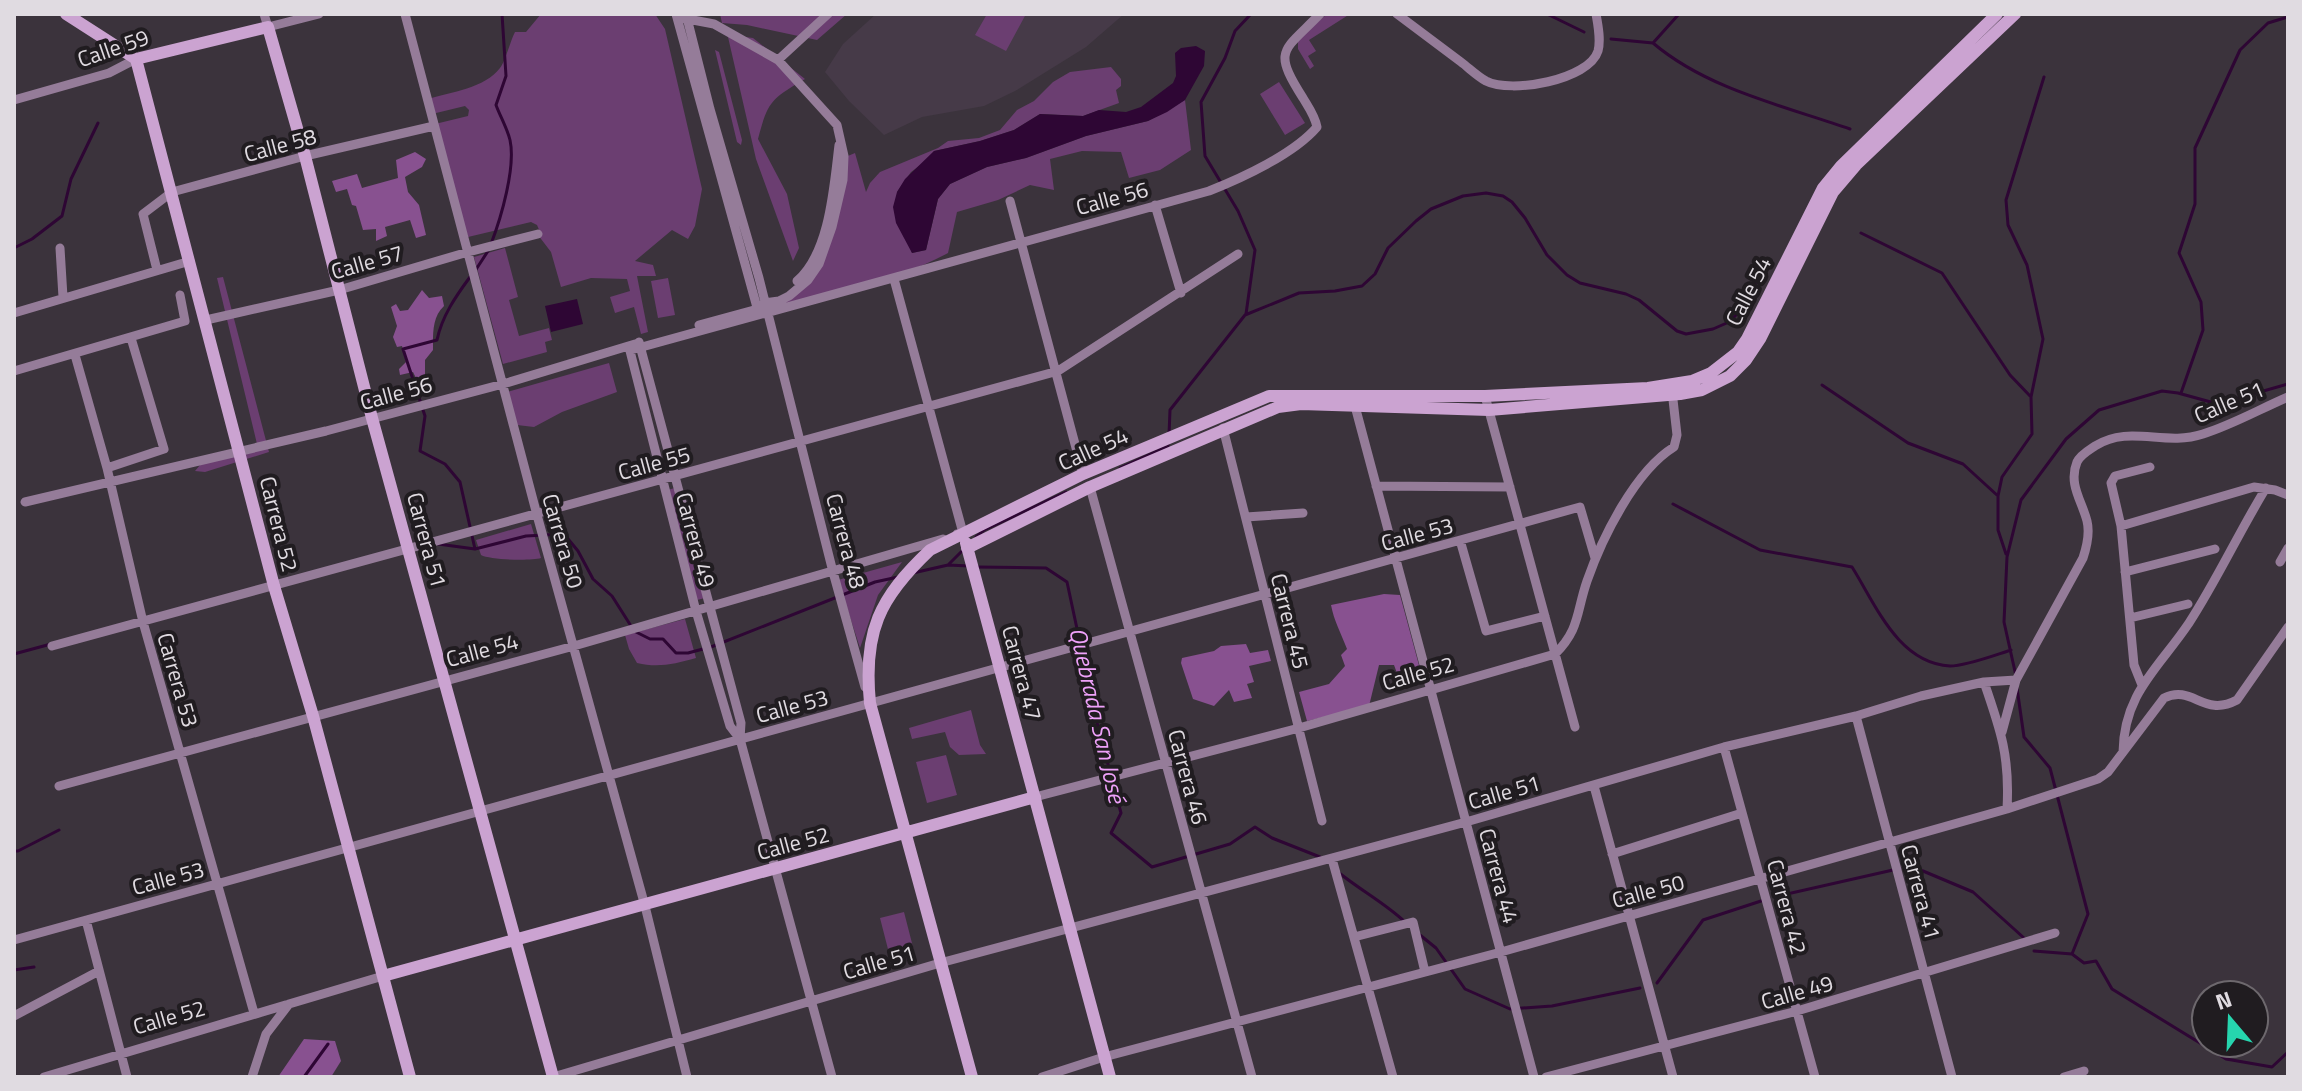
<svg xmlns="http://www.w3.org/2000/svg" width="2302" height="1091" font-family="'Titillium Web',sans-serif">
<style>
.built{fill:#463a48}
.green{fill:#6b3e71}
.forest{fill:#885190}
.water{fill:#2e0634}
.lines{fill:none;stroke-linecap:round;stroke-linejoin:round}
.stream{stroke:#2e0634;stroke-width:3}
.street{stroke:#957c99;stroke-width:9}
.secondary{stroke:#cba3d1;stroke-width:12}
.labels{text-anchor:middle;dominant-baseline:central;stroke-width:8;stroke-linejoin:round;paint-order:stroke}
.street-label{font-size:22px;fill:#e0dbe1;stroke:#201c20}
.water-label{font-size:24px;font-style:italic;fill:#eea1f9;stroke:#201c20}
</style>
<rect width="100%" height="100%" fill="#3b333c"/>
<path class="built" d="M876 14H1124L1086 47 1015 91 984 106 922 117 884 135 849 101 825 72 843 44Z"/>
<path class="green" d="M541 14H655L665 29 702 189 695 226 688 239 672 230 635 261 653 265 656 276H637L648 332 641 334 634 307 615 313 610 297 630 291 627 279 591 278 561 287 551 252 538 235 540 232 537 225 531 222 468 237 435 124 468 116 469 110 465 106 432 114 428 99C451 92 485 88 500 68 505 62 510 42 515 32H526Z
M720 14H847L817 40 747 25 722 23Z
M987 14H1026L1006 51 975 35Z
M1327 14H1350L1309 40 1316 51 1308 56 1314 66 1310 69 1298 49V39Z
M731 35 753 38 805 79C771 99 768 101 758 139L787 194 799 248 793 261 756 159 728 37Z
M715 50 719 52 742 140 741 145 737 142Z
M1111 67 1121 79V86L1116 90 1119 103 1083 116 1040 114 1014 130 980 141 934 151 930 158 911 172 897 192 912 253 926 250 938 199 950 184 987 167 1026 158 1086 136 1148 121 1185 100 1191 150 1160 170 1129 178 1121 152 1082 151 1050 159 1054 190 1030 185 998 200 957 212 948 253C895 282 832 293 774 308L808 281 843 158 855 153 866 192 870 183 880 172 938 148 948 141 979 138 1000 130 1017 110 1034 101 1053 82 1070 72Z
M1279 82 1305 123 1285 135 1260 94Z
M505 248 518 297 509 300 519 336 549 328 552 340 545 342 547 352 503 364 474 257Z
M223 277 269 452 205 472 195 471 200 465 257 444 217 278Z
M668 278 675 315 658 318 651 281Z
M609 363 617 392 562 412 534 427 517 425 507 392Z
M675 488 705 598 697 600 667 490Z
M531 524 541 558C531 561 490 560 481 555L476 540Z
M902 562 878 595 860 648 838 580Z
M685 619 696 658C675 664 658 668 637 663L629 649 625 635Z
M971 710 980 745 986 754 959 755 950 747 945 732 912 739 909 728Z
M946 755 957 795 927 803 916 762Z
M904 912 914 951 890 957 880 918Z"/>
<path class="forest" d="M415 152 426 159 422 167 405 177 408 192 419 205 426 235 416 238 410 220 385 227 387 236 376 241V229L363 230 356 206 352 205 347 189 336 192 332 181 357 174 362 188 398 178 396 160Z
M422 290 429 298 442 296 444 306C432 317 433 334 433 350L425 360V380L418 382 413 372 400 375 399 369 406 362 402 346 397 347 393 337 397 326 391 307 396 304 400 311 408 310Z
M1384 594 1400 595 1420 669 1398 676 1394 665H1379L1369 706 1307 721 1299 692 1329 684 1345 666 1341 655 1347 649C1341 633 1334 621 1331 605Z
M1246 644 1250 653 1268 650 1271 661 1249 666 1254 682 1247 684 1252 698 1234 702 1229 690 1214 706 1193 699 1181 663 1182 658 1214 651 1221 646Z
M304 1039 335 1041 341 1061 331 1077H278Z"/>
<path class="water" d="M1196 46 1205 51 1204 66 1185 100 1167 112 1148 121 1086 136 1026 158 987 167 950 184 938 199 926 250 912 253 896 223 893 207 897 192 905 179 934 151 980 141 1014 130 1040 114 1083 116 1099 110 1126 112 1141 107 1173 83 1176 76 1175 53 1181 48Z
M577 299 583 324 551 332 545 306Z"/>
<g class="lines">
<path class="stream" d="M1547 14 1584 32
M1825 14H1829
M1611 39 1653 43 1679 14
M1653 43C1707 89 1784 106 1850 129
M1861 233 1942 273 2010 375 2031 397
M491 244C501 218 516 167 510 140 507 128 500 116 496 105L506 76 502 14
M14 248 32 239 62 216 71 179 98 123
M475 271 488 251
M470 277C456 296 442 316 437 340L403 349 425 416 420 451 445 464 460 482 475 549
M1246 314 1255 250 1238 211 1205 156 1201 102 1225 58 1235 31 1251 14
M1822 385 1908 443 1963 464 1998 496
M2181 393 2203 330 2201 302 2179 253 2195 204V148L2240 50 2268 23 2288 17
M1169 435 1170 410 1245 315 1299 293 1335 291 1362 286 1375 274 1388 248 1416 221 1431 209 1463 196 1486 193 1503 196 1512 202 1525 218 1547 255 1567 275 1580 283 1626 294 1639 300 1677 331 1686 334 1713 329 1729 322 1744 307 1764 264
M1120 468 1168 446V442
M1673 504 1760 550 1852 567C1876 605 1898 663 1950 666 1966 666 1995 655 2011 650
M976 537 984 530 1066 492
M438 544 475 549 526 536 564 534 578 551 593 579 612 596 631 626
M2006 554 1998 530V496L2002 477 2032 434 2031 397 2043 339 2027 265 2008 225 2006 200 2044 77
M948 565 962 551
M976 567 1046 568 1067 582 1098 727 1121 813 1111 833 1152 867 1230 844 1255 827 1272 838 1320 857
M913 573 948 565 969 566
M636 632 650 639H663L676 653H688L703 649
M711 647 875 582 898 577
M14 654 51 644
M2016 676 2004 622 2007 557 2021 500 2066 439 2099 410 2162 391 2178 393 2218 404 2288 384
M2017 688 2024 737 2050 768 2088 914 2072 954
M14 851H18L59 830
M1904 867 1923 871 1973 892 2024 938
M1338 872C1360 890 1385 903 1405 922
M1778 896 1893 870
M1420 935 1436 948 1465 989 1510 1009 1552 1006 1640 988
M2034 951 2072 954 2084 963 2096 961 2112 989 2226 1059 2272 1067 2288 1052
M14 970 34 967
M1657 983 1703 920 1761 901
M304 1077 328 1044"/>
<path class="street" d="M264 14 268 27 319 14
M405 14 537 515 645 906 687 1077
M676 14 758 311
M686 14 710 109 759 278 833 572 865 687
M1397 14C1418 30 1440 46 1461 62 1469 68 1477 76 1486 81 1511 94 1589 80 1598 51 1601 40 1598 25 1596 14
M677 17 714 24 778 60 837 125 844 156 843 180 832 227 819 264 808 280 789 296 779 301 764 303
M778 60 828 14
M14 100 109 73 136 59
M1010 201 1083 474
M1155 205 1181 293
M60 248 63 297
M157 270 143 214 172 192 305 156 434 126
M894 279 963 533 957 534
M797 281C830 253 834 185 839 145
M14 313 190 261
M206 320 339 290 468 252 538 234
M699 325 765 307 772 310
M639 342 741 723 740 739 832 1077
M629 347 696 611 730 726 740 739
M631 350 1209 191C1242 178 1294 154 1317 127 1315 116 1309 108 1303 98 1272 49 1283 52 1320 14
M75 355 107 468 143 622 254 1013
M14 371 185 321 180 295
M1485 396 1575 727
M1355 406 1534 1077
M1223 428 1322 821
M107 468 164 449 131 338
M1376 486 1510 487
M1090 487 1252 1077
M25 502 326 431 503 384 635 344
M1246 517 1303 513
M2121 526 2254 487 2275 490 2288 495
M1460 540 1486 631 1545 616
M2280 562 2288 548
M2125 572 2215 549
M2130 618 2188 604
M52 646 1058 371 1238 254
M1984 682C2001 731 2010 757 2007 809
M2142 685 2134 665 2121 526 2111 483 2115 476 2150 467
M1856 716 1952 1077
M2002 732 2016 680 2083 558C2087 546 2090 533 2087 521 2082 501 2068 484 2077 462 2080 455 2089 450 2095 446 2130 424 2164 447 2203 434 2232 425 2260 409 2288 397
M1724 747 1815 1077
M2123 752C2124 693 2158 669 2189 623 2217 580 2239 532 2266 488
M59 786 574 646 943 539
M1594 786 1673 1077
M1035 797 1299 728 1555 654C1580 629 1576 613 1587 581 1602 538 1635 471 1674 447L1677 435 1672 391
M1612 854 1742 813
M1332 859 1393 1077
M86 920 127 1077
M1354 937 1413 922 1425 972
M14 940 1580 507 1595 558
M14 1016 99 971
M44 1077 383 976
M252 1077 266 1034 289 1004
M553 1077 940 963 1466 822 1724 747 1856 716 1921 696 1984 682 2016 680
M1042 1077 1104 1057 1501 952 2007 809 2098 779 2108 772 2164 698C2193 684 2203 718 2237 700L2288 627
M1546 1077 1797 1011 2055 933
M2064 1077 2084 1071"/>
<path class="secondary" d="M66 14 136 59 274 586 313 716 410 1077
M136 59 268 27 305 156 372 418 553 1077
M966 543 1110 1077
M967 548 1090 487 1278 407 1301 404 1489 410 1680 394 1702 390 1730 376 1746 360 1760 339 1833 192 1856 165 2015 14
M383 976 1035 797
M972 1077 870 703C863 632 879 598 930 550L1083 474 1269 396H1485L1648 388 1692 381 1711 373 1738 352 1747 339 1823 188 1841 166 1997 14"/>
</g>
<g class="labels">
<g class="street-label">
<text transform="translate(113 48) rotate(-19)">Calle 59</text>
<text transform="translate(280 145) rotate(-15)">Calle 58</text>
<text transform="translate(1112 198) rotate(-15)">Calle 56</text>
<text transform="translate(367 262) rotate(-16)">Calle 57</text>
<text transform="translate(1748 291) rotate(-63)">Calle 54</text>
<text transform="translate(396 393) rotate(-15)">Calle 56</text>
<text transform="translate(2229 402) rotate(-23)">Calle 51</text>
<text transform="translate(1093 449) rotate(-24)">Calle 54</text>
<text transform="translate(654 463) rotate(-15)">Calle 55</text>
<text transform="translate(279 524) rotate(76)">Carrera 52</text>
<text transform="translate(1417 534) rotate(-15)">Calle 53</text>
<text transform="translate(427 540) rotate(75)">Carrera 51</text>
<text transform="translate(696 540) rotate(75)">Carrera 49</text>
<text transform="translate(563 541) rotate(74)">Carrera 50</text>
<text transform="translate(846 541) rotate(75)">Carrera 48</text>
<text transform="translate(1290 621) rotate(76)">Carrera 45</text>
<text transform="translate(482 650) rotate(-15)">Calle 54</text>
<text transform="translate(1022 673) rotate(75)">Carrera 47</text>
<text transform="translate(1418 673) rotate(-16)">Calle 52</text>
<text transform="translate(178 680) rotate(74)">Carrera 53</text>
<text transform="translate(792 706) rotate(-15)">Calle 53</text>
<text transform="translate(1188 777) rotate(75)">Carrera 46</text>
<text transform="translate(1504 792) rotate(-16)">Calle 51</text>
<text transform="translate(793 843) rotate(-15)">Calle 52</text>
<text transform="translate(1499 876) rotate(75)">Carrera 44</text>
<text transform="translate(168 878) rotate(-15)">Calle 53</text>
<text transform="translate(1648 891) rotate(-15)">Calle 50</text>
<text transform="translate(1921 892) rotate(75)">Carrera 41</text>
<text transform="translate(1787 907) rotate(75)">Carrera 42</text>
<text transform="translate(879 962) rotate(-16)">Calle 51</text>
<text transform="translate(1797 992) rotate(-16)">Calle 49</text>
<text transform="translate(169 1017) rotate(-16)">Calle 52</text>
</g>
<g class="water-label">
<text transform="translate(1098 715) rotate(77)">Quebrada San José</text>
</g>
</g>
<rect width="2302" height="1091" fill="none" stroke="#e0dbe1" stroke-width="32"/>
<g transform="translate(2230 1019) rotate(341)"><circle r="38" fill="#201c20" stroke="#6d686d" stroke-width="2"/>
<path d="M0-6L14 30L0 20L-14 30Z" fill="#26d5ae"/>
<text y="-12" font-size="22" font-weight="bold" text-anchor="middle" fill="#e0dbe1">N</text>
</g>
</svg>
